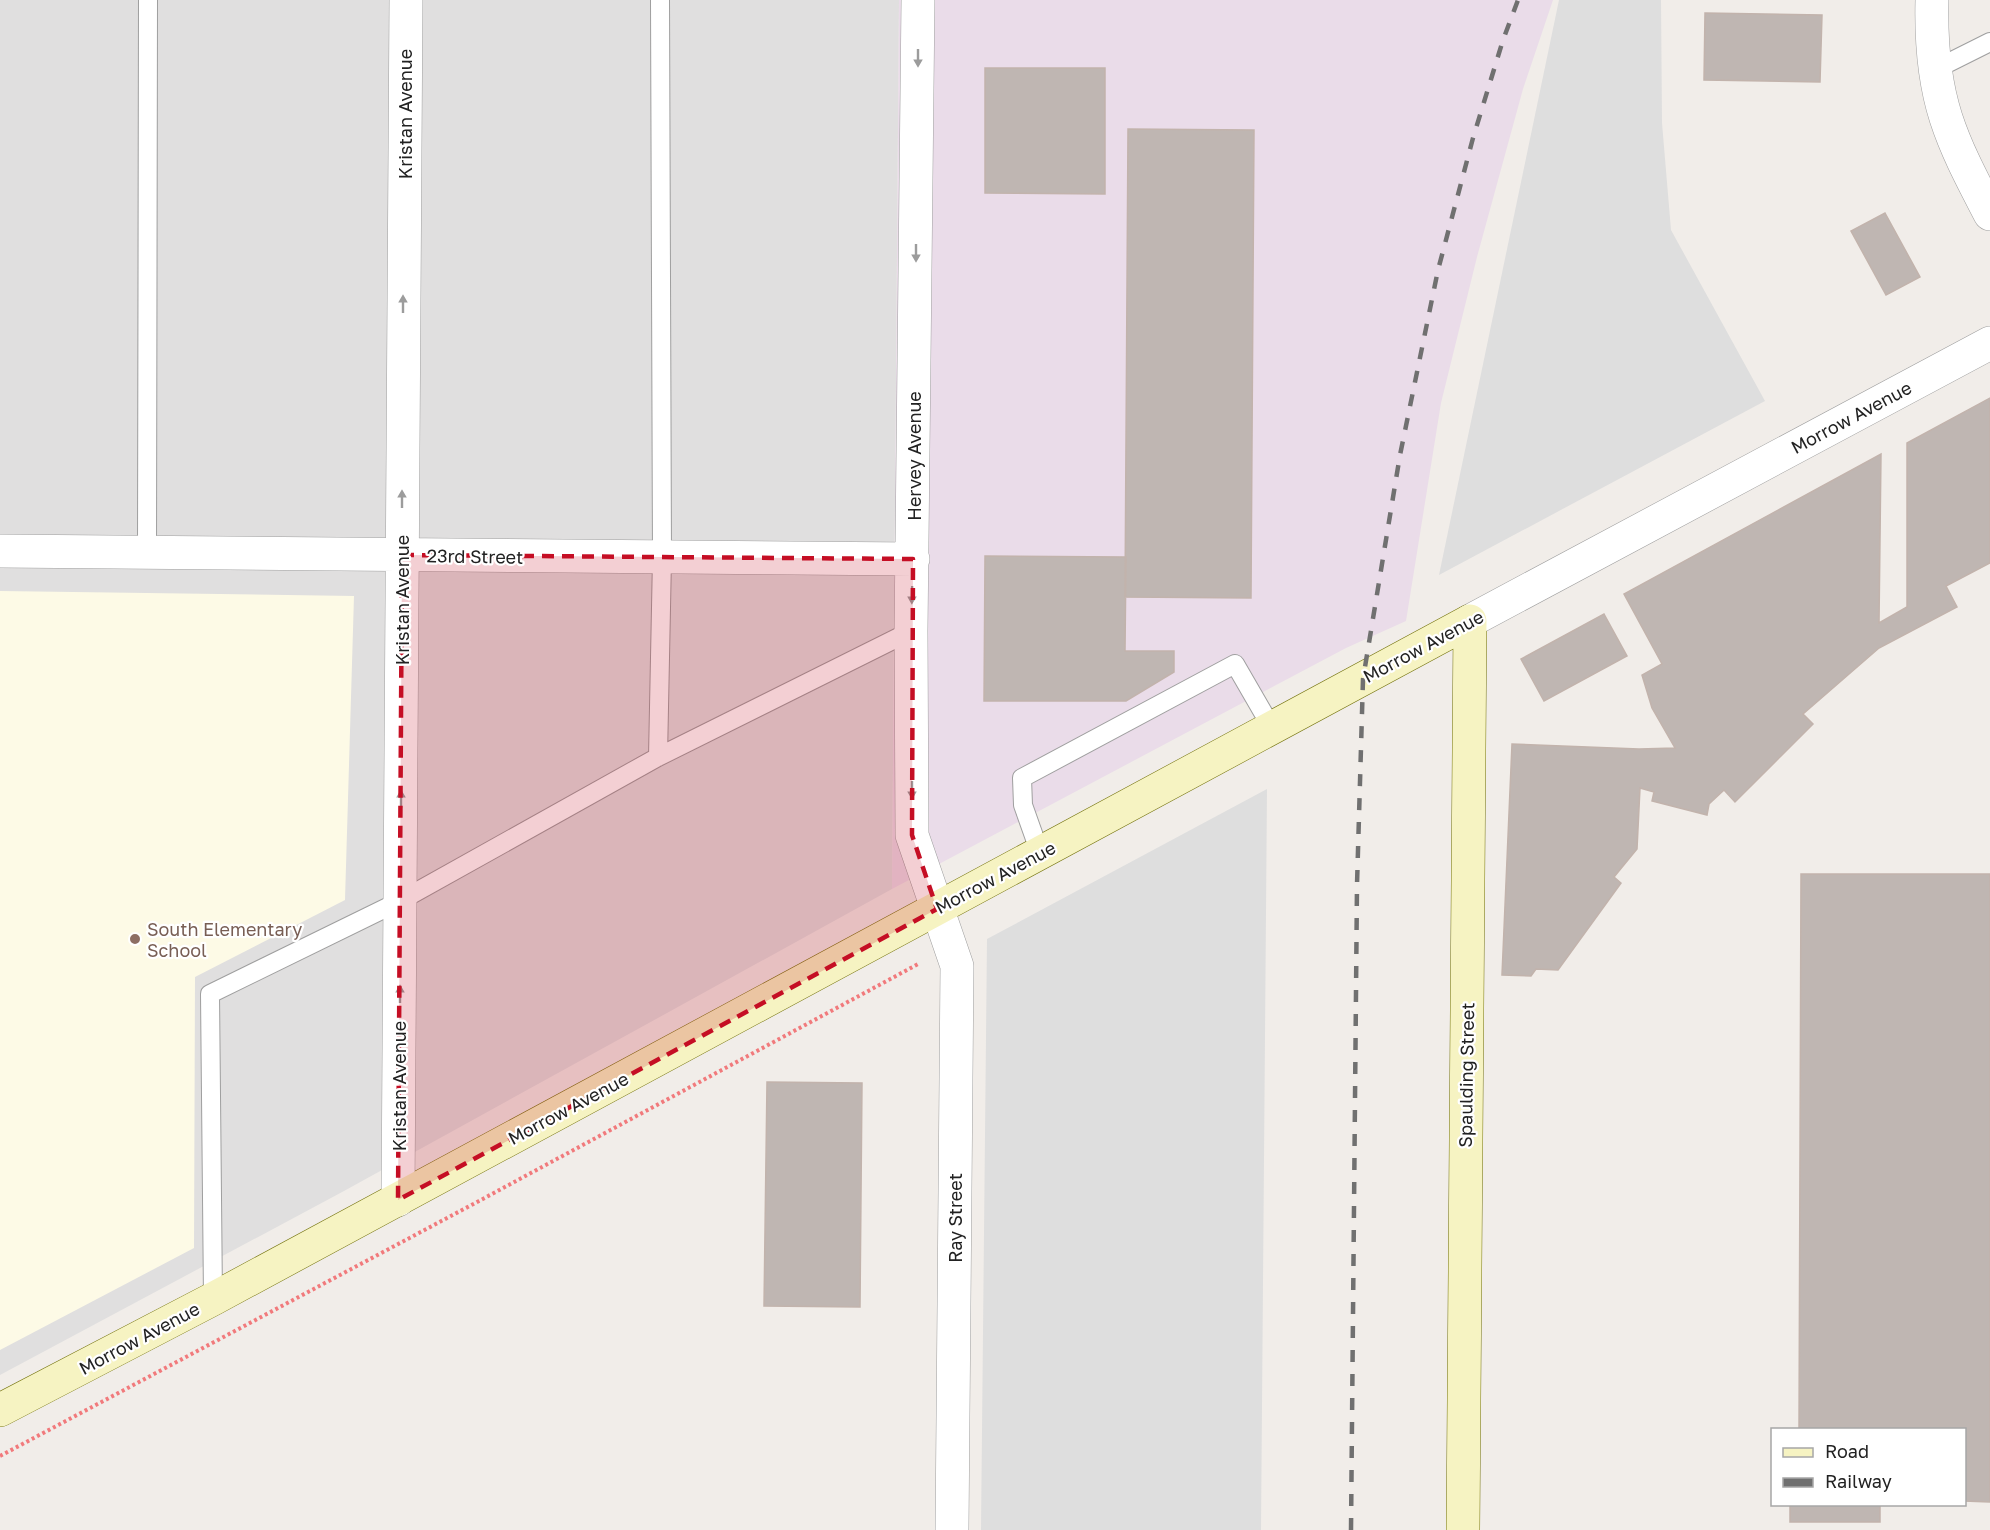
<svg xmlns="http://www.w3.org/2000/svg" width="1990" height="1530" font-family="'Golos Text',sans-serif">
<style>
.residential{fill:#e0dfdf}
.industrial{fill:#eadce9}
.education{fill:#fdfae6}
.parking{fill:#dedede}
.building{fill:#bfb6b2;stroke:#c2b3ac;stroke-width:1.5}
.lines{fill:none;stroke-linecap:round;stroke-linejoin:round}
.lane-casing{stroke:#9f9f9f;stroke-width:20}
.street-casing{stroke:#9f9f9f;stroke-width:34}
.secondary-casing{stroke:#74730d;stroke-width:34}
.path{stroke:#f17a7c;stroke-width:4;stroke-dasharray:3 3;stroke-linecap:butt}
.lane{stroke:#fff;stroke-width:18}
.street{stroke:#fff;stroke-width:33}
.secondary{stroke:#f6f3c2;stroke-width:33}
.rail{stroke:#707070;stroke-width:4.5;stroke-dasharray:12 12;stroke-linecap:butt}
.oneway{fill:#9c9c9c}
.marked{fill:#c50e24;fill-opacity:0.2;stroke:#c50e24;stroke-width:4.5;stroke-dasharray:12 8;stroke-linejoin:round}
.education-dot{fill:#8d6e63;stroke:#fff;stroke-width:2}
.labels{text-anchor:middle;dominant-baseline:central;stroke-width:4.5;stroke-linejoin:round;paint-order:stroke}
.street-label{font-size:18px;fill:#222;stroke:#fff}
.education-label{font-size:18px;fill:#785e54;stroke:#fff;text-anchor:start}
</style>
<rect width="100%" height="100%" fill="#f1ede9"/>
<path class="residential" d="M0 0H899L892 889 344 1191 0 1375Z"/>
<path class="industrial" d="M899 0H1553L1523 89 1477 257 1441 403 1406 621 1346 648 892 889Z"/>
<path class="education" d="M0 591 354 596 345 900 195 977 194 1248 0 1350Z"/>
<path class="parking" d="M1559 0H1661L1662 123 1671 230 1765 401 1439 575Z
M1267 789 1261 1530H981L987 939Z"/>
<path class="building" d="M1705 13 1822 15 1820 82 1704 80Z
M985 68H1105V194L985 193Z
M1128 129 1254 130 1251 598 1125 597Z
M1885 213 1920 277 1886 295 1851 231Z
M1990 398V563L1946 586 1957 607 1879 648 1803 714 1813 724 1735 802 1724 790 1709 804 1707 815 1652 801 1654 792 1640 788 1637 849 1614 877 1621 883 1558 970 1536 969 1531 976 1502 975 1512 744 1639 749 1675 748 1652 708 1642 675 1662 664 1624 594 1881 454 1879 623 1907 607V443Z
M985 556 1126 557 1125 651H1174V672L1126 701H984Z
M1604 614 1627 656 1544 701 1521 659Z
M1801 874H1990V1502L1964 1501V1430H1799Z
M767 1082 862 1083 860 1307 764 1306Z
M1790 1504H1880V1522H1790Z"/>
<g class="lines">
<defs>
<path id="lane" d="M1936 69 1990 42
M147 553 148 0
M658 757 662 558 660 0
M1040 853 1023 805 1022 778 1235 664 1272 728
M213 1299 210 994 400 901 658 757 911 631"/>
<path id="street" d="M918 0 911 631 912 835 957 966 952 1530
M1932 0C1931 39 1934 81 1946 118 1957 152 1974 183 1990 214
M0 551 913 559
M1470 621 1990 343
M398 1200 406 0"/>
<path id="secondary" d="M0 1410 213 1299 1470 621 1463 1530"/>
</defs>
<use href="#lane" class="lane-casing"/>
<use href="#street" class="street-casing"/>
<use href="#secondary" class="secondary-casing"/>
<path class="path" d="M0 1456 479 1201 920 963"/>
<use href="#lane" class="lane"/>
<use href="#street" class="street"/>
<use href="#secondary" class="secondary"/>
<path class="rail" d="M1351 1530 1357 885 1363 679 1400 455 1438 270 1473 138 1503 40 1518 0"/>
</g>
<defs><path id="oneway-solid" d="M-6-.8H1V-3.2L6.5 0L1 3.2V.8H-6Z" transform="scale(1.5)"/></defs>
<g class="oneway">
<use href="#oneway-solid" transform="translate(918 58) rotate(90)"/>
<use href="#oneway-solid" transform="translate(916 253) rotate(90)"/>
<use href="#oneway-solid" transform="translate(403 304) rotate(-90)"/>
<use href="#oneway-solid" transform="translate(402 499) rotate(-90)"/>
<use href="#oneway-solid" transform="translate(912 595) rotate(91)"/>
<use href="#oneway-solid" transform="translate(912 790) rotate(90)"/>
<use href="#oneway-solid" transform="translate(401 799) rotate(-90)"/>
<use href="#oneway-solid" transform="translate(400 994) rotate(-90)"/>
</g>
<path class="marked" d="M402 555 913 559 912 835 937 909 398 1200Z"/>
<circle class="education-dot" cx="135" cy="939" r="6"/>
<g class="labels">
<g class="street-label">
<text transform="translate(405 114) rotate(-90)">Kristan Avenue</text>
<text transform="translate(1851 417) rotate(-28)">Morrow Avenue</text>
<text transform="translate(914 456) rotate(-90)">Hervey Avenue</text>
<text transform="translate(475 556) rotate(1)">23rd Street</text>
<text transform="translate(402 600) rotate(-90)">Kristan Avenue</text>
<text transform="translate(1423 646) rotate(-28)">Morrow Avenue</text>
<text transform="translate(995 877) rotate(-28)">Morrow Avenue</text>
<text transform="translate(1466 1075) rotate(-89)">Spaulding Street</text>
<text transform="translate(399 1086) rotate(-90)">Kristan Avenue</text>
<text transform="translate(568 1108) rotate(-28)">Morrow Avenue</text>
<text transform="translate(955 1218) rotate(-90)">Ray Street</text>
<text transform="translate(139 1338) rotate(-28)">Morrow Avenue</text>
</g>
<g class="education-label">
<text x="147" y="929">South Elementary<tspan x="147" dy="21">School</tspan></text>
</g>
</g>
<rect x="1771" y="1428" width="195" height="78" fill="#ffffff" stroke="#a7a7a7" stroke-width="1.5"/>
<rect x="1783" y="1448" width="30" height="9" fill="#f6f3c2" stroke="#a7a7a7" stroke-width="1.5"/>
<text x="1825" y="1458" font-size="18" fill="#222222">Road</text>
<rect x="1783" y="1478" width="30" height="9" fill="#707070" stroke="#a7a7a7" stroke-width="1.5"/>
<text x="1825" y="1488" font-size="18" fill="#222222">Railway</text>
</svg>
